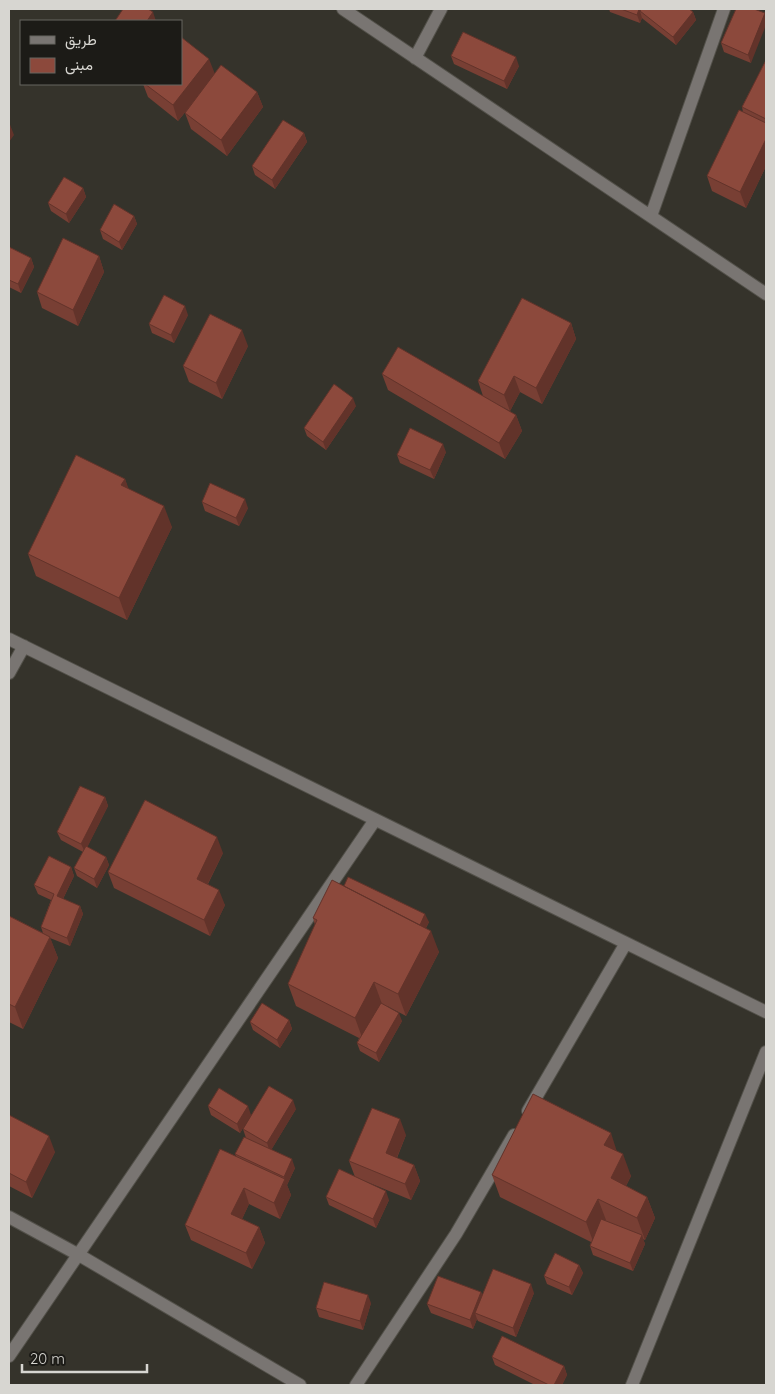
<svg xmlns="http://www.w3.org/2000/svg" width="775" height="1394" font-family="Quicksand,Vazirmatn,sans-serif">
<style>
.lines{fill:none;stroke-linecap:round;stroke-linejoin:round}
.minor-casing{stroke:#525049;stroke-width:14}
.minor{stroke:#797572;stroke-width:12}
.wall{fill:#783f34}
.shaded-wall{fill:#62332a}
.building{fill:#8c493c;stroke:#62332a}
</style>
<rect width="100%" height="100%" fill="#35332b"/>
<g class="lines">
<defs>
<path id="minor" d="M343 9 766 294
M415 58 441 9
M651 216 724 9
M9 639 766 1012
M9 673 24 646
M528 1111 626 943
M9 1217 79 1255 300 1385
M9 1356 375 820
M356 1385 456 1234 514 1135
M632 1385 766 1052"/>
</defs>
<use href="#minor" class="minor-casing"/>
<use href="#minor" class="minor"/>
</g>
<path class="wall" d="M609 9H689L693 12 696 20 676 45 643 19 642 18 640 23 610 12Z
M736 9 751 63 724 52 721 43Z
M451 56 519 66 507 89 454 64Z
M766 60V166L746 208 712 191 707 176 743 112 742 107Z
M215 73 257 92 263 107 227 156 191 129 185 113 191 105 178 121 148 97 143 84H181Z
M304 133 307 142 275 189 255 175 252 166Z
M83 188 86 197 69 223 51 211 48 203Z
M134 216 137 224 122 250 103 239 100 230Z
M9 247 31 258 34 267 21 293 9 287Z
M99 256 104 272 78 326 42 308 37 292Z
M188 315 174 343 152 333 149 324Z
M571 323 576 339 542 404 520 392 510 411 501 406 516 415 522 431 505 459 388 390 382 374 483 396 478 381Z
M248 346 222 399 189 382 183 366Z
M356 406 326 450 307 436 304 428Z
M446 452 434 479 400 463 397 455Z
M125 479 128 489 172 527 127 620 36 576 28 554Z
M202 502 248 508 239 526 205 511Z
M105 797 108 806 87 847 106 857 109 865 97 888 77 876 74 868 83 852 61 840 57 832Z
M223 853 208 884 225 905 210 936 114 888 108 872Z
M71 867 74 876 63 899 80 906 83 914 70 946 50 938 58 958 23 1029 9 1022V916L43 933 41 927 51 900 38 894 34 885Z
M344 886 429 922 426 928 439 952 406 1016 387 1006 402 1021 379 1062 360 1051 357 1043 359 1038 296 1006 288 984 315 925 313 918Z
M289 1020 292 1029 280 1048 253 1030 250 1022Z
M208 1106 251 1115 240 1133 211 1115Z
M296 1109 271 1150 295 1168 287 1185 291 1195 280 1219 249 1204 242 1219 259 1227 265 1243 252 1269 191 1240 185 1225 236 1156 235 1154 246 1138 243 1129Z
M9 1115 55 1152 32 1198 9 1186Z
M406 1135 397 1158 414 1165 420 1181 411 1200 355 1177 349 1161Z
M617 1152 631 1176 626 1186 647 1197 655 1218 645 1240 643 1239 645 1244 633 1271 593 1255 590 1246 591 1242 500 1197 492 1175Z
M326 1197 389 1200 376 1228 329 1205Z
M579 1265 583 1273 572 1295 547 1284 544 1276Z
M481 1292 482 1295 534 1293 516 1337 478 1321 477 1319 473 1329 431 1313 427 1304Z
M371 1303 363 1330 319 1317 316 1308Z
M492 1357 564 1366 567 1375 562 1385H535L495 1365Z"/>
<path class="shaded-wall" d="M639 9H645L640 11 642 18 640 23 637 15Z
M153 12 156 21H147Z
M693 12 696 20 676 45 673 37Z
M765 13 766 18V25L751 63 748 55Z
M516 57 519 66 507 89 504 81Z
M209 59 215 74 178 121 173 105Z
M257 92 263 107 227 156 221 140Z
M9 122 14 135 9 142Z
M304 133 307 142 275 189 272 180Z
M766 139V166L746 208 740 192Z
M83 188 86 197 69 223 66 214Z
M134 216 137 224 122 250 119 242Z
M99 256 104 272 78 326 73 310Z
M31 258 34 267 21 293 18 284Z
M185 306 188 315 174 343 171 335Z
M571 323 576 339 542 404 536 388Z
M242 330 248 346 222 399 216 383Z
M514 376 520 392 510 411 504 395Z
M353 398 356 406 326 450 323 442Z
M516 415 522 431 505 459 499 443Z
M443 444 446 452 434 479 430 470Z
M125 479 133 500 121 485Z
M245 499 248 508 239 526 236 518Z
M164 506 172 527 127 620 119 598Z
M105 797 108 806 85 852 81 844Z
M217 837 223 853 202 895 197 879Z
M106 857 109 865 97 888 94 879Z
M71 867 74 876 60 905 57 896Z
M219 890 225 905 210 936 204 920Z
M80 906 83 914 70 946 67 938Z
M425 914 429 922 421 938 418 929Z
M431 931 439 952 406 1016 398 994Z
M50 937 58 958 23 1029 15 1007Z
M374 982 382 1004 363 1040 355 1018Z
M399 1013 402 1021 379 1062 376 1053Z
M289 1020 292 1029 280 1048 277 1040Z
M293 1100 296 1109 270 1152 267 1143Z
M248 1106 251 1115 240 1133 237 1124Z
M400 1119 406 1135 392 1169 386 1153Z
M611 1133 618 1155 604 1145Z
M49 1136 55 1152 32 1198 26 1182Z
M623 1154 631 1176 619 1200 611 1178Z
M292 1159 295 1168 287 1185 291 1195 280 1219 274 1203 285 1180 284 1177Z
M414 1165 420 1181 411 1200 405 1184Z
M244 1188 249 1204 237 1230 231 1214Z
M386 1191 389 1200 376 1228 373 1219Z
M647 1197 655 1218 645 1240 637 1218Z
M598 1199 606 1220 594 1244 586 1222Z
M259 1227 265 1243 252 1269 246 1253Z
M642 1235 645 1244 633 1271 630 1263Z
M579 1265 583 1273 572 1295 569 1287Z
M531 1284 534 1293 516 1337 513 1328Z
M481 1292 484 1301 475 1313 477 1319 473 1329 470 1320Z
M368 1295 371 1303 363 1330 360 1321Z
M564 1366 567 1375 562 1385H554Z"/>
<path class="building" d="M123 9H148L153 12 147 21H115Z
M621 9H639L637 15Z
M641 9H689L693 12 673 37 640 11Z
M736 9H754L765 13 748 55 721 43Z
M463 32 516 57 504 81 451 56Z
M181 37 209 59 173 105 145 84H181Z
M766 60V119L742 107Z
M221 65 257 92 221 140 185 113Z
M739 110 766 123V139L740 192 707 176Z
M283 120 304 133 272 180 252 166Z
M64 177 83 188 66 214 48 203Z
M114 204 134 216 119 242 100 230Z
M63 238 99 256 73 310 37 292Z
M9 247 31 258 18 284 9 280Z
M164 295 185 306 171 335 149 324Z
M522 298 571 323 536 388 514 376 504 395 478 381Z
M210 314 242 330 216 383 183 366Z
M398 347 516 415 499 443 382 374Z
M334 384 353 398 323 442 304 428Z
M410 428 443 444 430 470 397 455Z
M76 455 125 479 121 485 164 506 119 598 28 554Z
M210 483 245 499 236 518 202 502Z
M80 786 105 797 81 844 57 832Z
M145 800 217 837 197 879 219 890 204 920 108 872Z
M86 846 106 857 94 879 74 868Z
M49 856 71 867 57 896 80 906 67 938 41 927 54 894 34 885Z
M348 877 425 914 420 925 344 886Z
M332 880 431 931 398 994 374 982 355 1018 288 984 317 920 313 918Z
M9 916 50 937 15 1007 9 1004Z
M262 1003 289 1020 277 1040 250 1022Z
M381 1003 399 1013 376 1053 357 1043Z
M269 1086 293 1100 267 1143 243 1129Z
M219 1088 248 1106 237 1124 208 1106Z
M533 1094 611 1133 604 1145 623 1154 611 1178 647 1197 637 1218 598 1199 586 1222 492 1175Z
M372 1108 400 1119 386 1153 414 1165 405 1184 349 1161Z
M9 1115 49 1136 26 1182 9 1173Z
M244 1137 292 1159 284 1177 235 1154Z
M220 1149 285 1179 274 1203 244 1188 231 1214 259 1227 246 1253 185 1225Z
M339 1169 386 1191 373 1219 326 1197Z
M601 1219 642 1235 630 1263 590 1246Z
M555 1253 579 1265 569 1287 544 1276Z
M493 1269 531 1284 513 1328 475 1313Z
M438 1276 481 1292 470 1320 427 1304Z
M324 1282 368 1295 360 1321 316 1308Z
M502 1336 564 1366 554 1385H549L492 1357Z"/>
<rect width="775" height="1394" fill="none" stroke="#d7d6d1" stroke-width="20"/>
<rect x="20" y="20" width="162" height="65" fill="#1c1b17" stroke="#676661"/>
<rect x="30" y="36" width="25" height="8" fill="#797572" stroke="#676661"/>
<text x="65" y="45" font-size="15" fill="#d7d6d1">طريق</text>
<rect x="30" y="58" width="25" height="15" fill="#8c493c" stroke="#676661"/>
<text x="65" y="70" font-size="15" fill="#d7d6d1">مبنى</text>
<path d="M22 1364v8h125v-8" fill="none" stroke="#d7d6d1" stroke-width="2.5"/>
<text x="30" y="1364" font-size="15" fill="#d7d6d1" stroke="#1c1b17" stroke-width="4" paint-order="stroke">20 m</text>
</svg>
